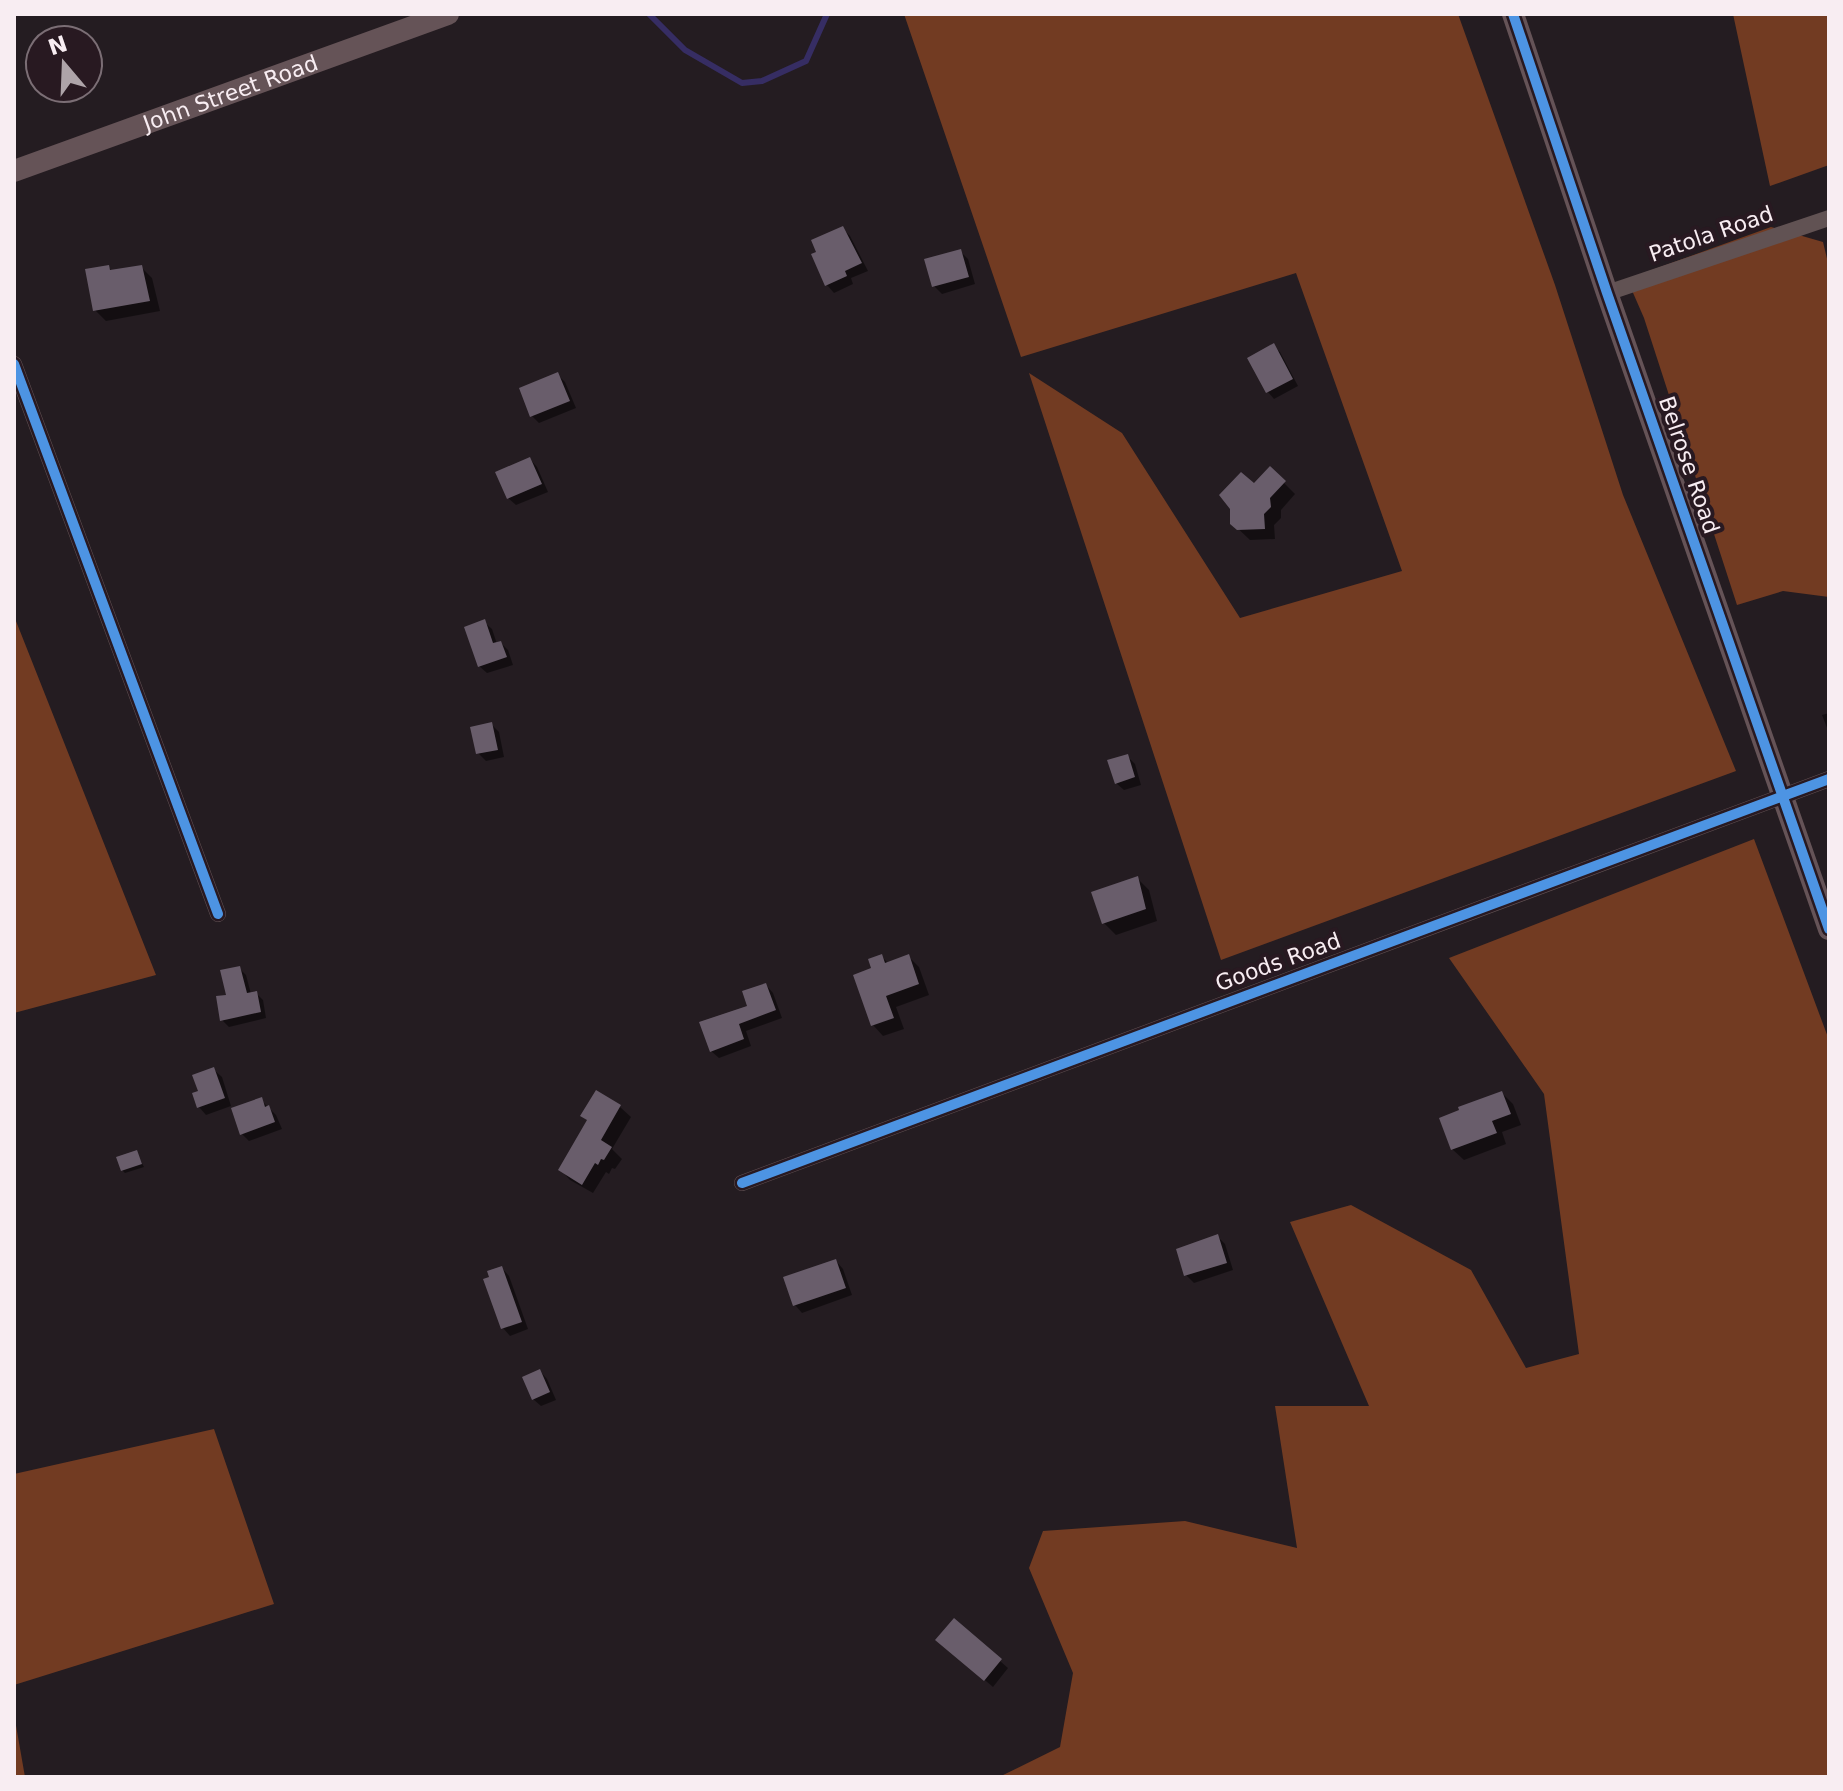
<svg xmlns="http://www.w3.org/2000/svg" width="1843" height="1791" font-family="'DejaVu Sans',sans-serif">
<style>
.forest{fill:#723b22}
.shadow{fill:#0007}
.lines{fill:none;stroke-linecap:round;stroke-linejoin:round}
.stream{stroke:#362d63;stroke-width:6}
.building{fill:#695d6b}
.street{stroke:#615253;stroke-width:16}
.secondary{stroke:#655357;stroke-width:22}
.cycleway-casing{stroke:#281921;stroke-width:15}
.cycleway{stroke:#4d94e3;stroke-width:10}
.labels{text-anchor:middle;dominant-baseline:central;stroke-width:8;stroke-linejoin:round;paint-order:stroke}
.street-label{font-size:22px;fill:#f8edf2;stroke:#281921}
</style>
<rect width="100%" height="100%" fill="#241c21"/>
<path class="forest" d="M904 14H1458L1555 285 1623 495 1736 771 1221 960 1029 373 1122 433 1240 618 1402 571 1296 273 1021 357Z
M1733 14H1829V165L1770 186Z
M1771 227 1823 242 1829 267V597L1783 591 1737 605 1644 318 1627 279Z
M14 616 156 975 14 1013Z
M1754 839 1829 1040V1777H999L1060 1747 1073 1673 1029 1568 1043 1531 1185 1521 1297 1548 1275 1406H1369L1290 1222 1351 1205 1471 1270 1526 1368 1579 1354 1544 1094 1449 958Z
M214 1429 274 1604 14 1685V1474Z
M14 1714 25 1777H14Z"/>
<path class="shadow" d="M842 228 850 236 868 271 851 278 853 284 834 293 827 285Z
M960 251 968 259 975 284 942 294 934 286Z
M108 267 113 272 141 267 152 278 160 311 106 321 95 310Z
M1274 346 1280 352 1298 386 1274 399 1268 392Z
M558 375 565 382 576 408 539 423 532 416Z
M530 459 537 467 548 492 516 505 508 498Z
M1270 469 1295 494 1281 510V518L1274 525 1275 539 1250 540 1232 523V508Z
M484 622 492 629 497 644 501 643 508 650 513 665 487 673 479 666Z
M1829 713V733L1822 715Z
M491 724 499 732 504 757 486 761 478 753Z
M1127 756 1135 764 1141 785 1124 790 1116 783Z
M1137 878 1149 890 1157 921 1116 935 1104 923Z
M881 956 889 964 908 956 919 967 929 995 896 1007 904 1029 883 1036 873 1025 874 969Z
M239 968 246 975 251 994 256 993 263 1000 266 1018 229 1027 222 1020Z
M766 985 773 993 782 1018 746 1031 751 1046 719 1058 711 1051 750 1007Z
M214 1070 222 1077 231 1106 206 1115 199 1107 200 1092Z
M596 1092 620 1107 631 1117 612 1149 622 1159 615 1169 612 1168 609 1174 606 1172 593 1193 570 1180 560 1169 589 1121Z
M1502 1093 1513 1104 1521 1125 1502 1132 1506 1144 1464 1160 1452 1149Z
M261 1100 276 1115 282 1129 249 1141 242 1134Z
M136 1152 144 1167 125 1173 122 1170Z
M1217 1236 1225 1244 1233 1270 1194 1283 1186 1275Z
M836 1261 843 1269 852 1295 802 1313 795 1305Z
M502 1268 509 1276 528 1329 510 1336 503 1328 491 1279Z
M540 1371 547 1379 556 1400 541 1406 533 1399Z
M954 1621 1008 1668 993 1687 946 1647Z"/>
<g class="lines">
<path class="stream" d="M649 14 685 50 742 83 762 81 806 61 827 14"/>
</g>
<path class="building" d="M843 226 862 263 845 271 847 276 825 286 811 254 816 252 811 240Z
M961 249 969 277 932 287 924 259Z
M109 265 110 270 142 265 150 301 93 311 85 269Z
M1274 343 1293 379 1266 393 1247 358Z
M558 372 570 401 530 417 519 388Z
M530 457 542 484 507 499 495 472Z
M1270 466 1286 481 1270 498 1271 507 1264 514 1265 529 1237 530 1230 524V509L1219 495 1241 472 1254 483Z
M485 619 493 643 501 641 507 657 478 667 464 627Z
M492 722 498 750 476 754 470 727Z
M1128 754 1135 777 1115 784 1107 760Z
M1138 876 1146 909 1102 924 1091 892Z
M882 954 885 963 909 954 919 984 886 996 894 1018 871 1026 853 975 871 968 868 959Z
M240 966 247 993 257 991 261 1012 220 1021 216 996 226 995 220 970Z
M766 983 776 1010 739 1024 744 1039 710 1052 699 1022 747 1006 742 991Z
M214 1067 225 1098 197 1108 192 1093 198 1091 192 1075Z
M596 1090 621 1105 601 1140 612 1147 604 1160 601 1159 598 1165 595 1163 582 1185 558 1170 587 1120 580 1116Z
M1502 1091 1511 1114 1492 1121 1497 1133 1451 1150 1439 1118 1459 1110 1458 1107Z
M262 1097 265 1107 269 1105 275 1122 240 1135 231 1108Z
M137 1150 142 1164 121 1171 116 1157Z
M1218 1234 1227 1263 1184 1276 1176 1249Z
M836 1259 846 1288 793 1306 783 1277Z
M502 1266 522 1322 501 1329 483 1279 489 1277 487 1271Z
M540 1369 550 1392 532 1400 522 1377Z
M954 1618 1002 1659 984 1681 935 1640Z"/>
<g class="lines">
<path class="street" d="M1607 293 1829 218
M14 364 218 914
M742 1183 1829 779"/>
<g class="secondary">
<path d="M1513 14 1607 293 1829 929"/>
<path id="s1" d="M14 171 448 14"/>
</g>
<defs>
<path id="cycleway" d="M1513 14 1607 293 1829 929
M14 364 218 914
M742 1183 1829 779"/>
</defs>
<use href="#cycleway" class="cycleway-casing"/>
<use href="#cycleway" class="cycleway"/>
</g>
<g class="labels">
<g class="street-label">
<text stroke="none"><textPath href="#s1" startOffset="230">John Street Road</textPath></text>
<text transform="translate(1711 234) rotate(-19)">Patola Road</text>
<text transform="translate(1689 465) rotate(71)">Belrose Road</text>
<text transform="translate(1278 962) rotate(-20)">Goods Road</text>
</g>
</g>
<rect width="1843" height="1791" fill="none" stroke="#f8edf2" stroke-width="32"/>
<g transform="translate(64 64) rotate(341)"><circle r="38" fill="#281921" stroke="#7b6e75" stroke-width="2"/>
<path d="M0-6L14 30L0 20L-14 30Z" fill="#aea4a9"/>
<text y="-12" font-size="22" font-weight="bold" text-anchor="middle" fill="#f8edf2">N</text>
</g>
</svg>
